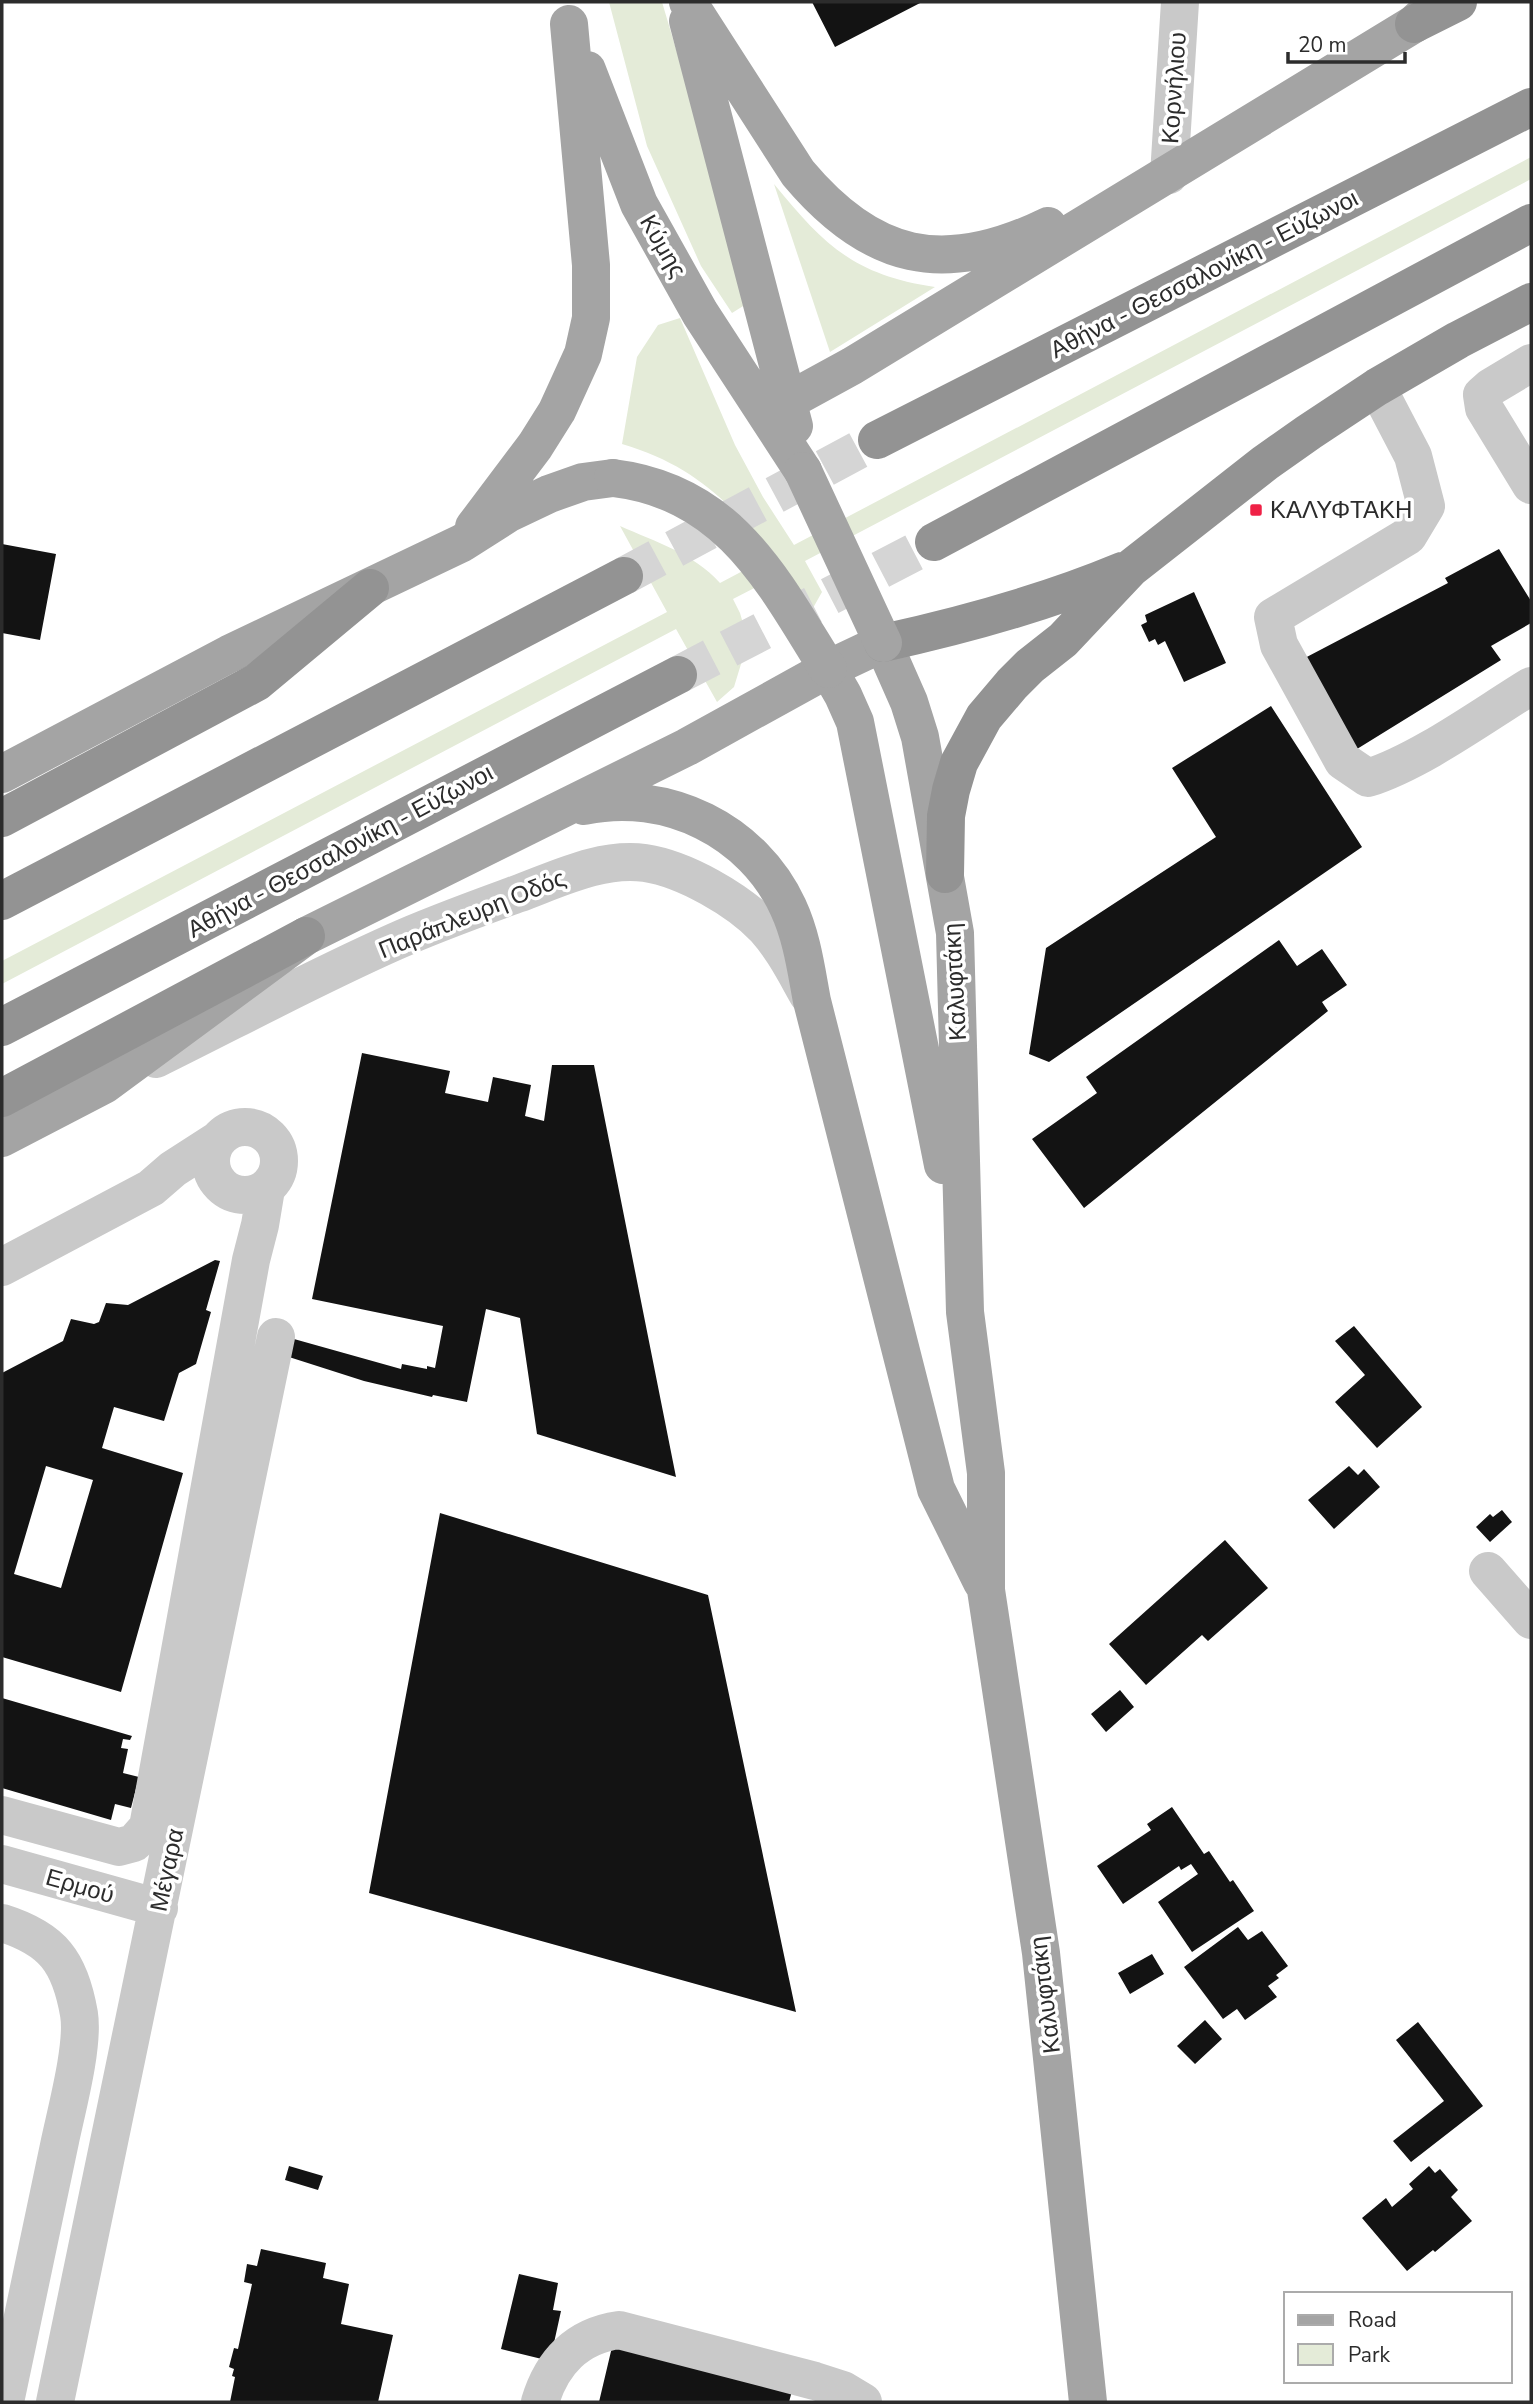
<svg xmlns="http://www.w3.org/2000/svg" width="1533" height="2404" font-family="'Nunito Sans',sans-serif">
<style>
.green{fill:#e4ebd8}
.building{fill:#131313;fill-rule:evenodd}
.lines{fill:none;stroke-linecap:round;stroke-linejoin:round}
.highway-tunnel{stroke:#d5d5d5;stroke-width:38;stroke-dasharray:38 19;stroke-linecap:butt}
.minor{stroke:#c9c9c9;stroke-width:38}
.major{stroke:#a4a4a4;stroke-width:38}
.highway{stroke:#939393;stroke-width:38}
.major-bridge{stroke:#a4a4a4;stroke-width:38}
.poi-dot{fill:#ef2146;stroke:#fff;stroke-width:2.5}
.labels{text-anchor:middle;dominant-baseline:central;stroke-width:7;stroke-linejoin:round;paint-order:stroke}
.street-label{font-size:24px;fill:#2c2c2c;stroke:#fff}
.poi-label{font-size:24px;fill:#2c2c2c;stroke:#fff;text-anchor:start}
</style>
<rect width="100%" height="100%" fill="#fff"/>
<path class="green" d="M609 2H662L705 147 756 298 732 313 701 266 647 146Z
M1531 157V179L805 561 822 592 813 608 787 571 733 599 740 613 748 641 734 687 717 702 676 629 2 984V961L667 612 620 526C656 542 693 553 720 583L775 554C768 544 758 535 749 526 709 484 678 461 622 444L637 357 658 325 680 318 735 445 763 497 794 545Z
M774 184C824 245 854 275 935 287L830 352Z"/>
<path class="building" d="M812 2H922L835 47Z
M2 544 56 554 40 640 2 633Z
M1499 549 1531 601V623L1491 646 1501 660 1357 749 1301 660 1448 583 1445 578Z
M1194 592 1226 663 1184 682 1165 641 1158 645 1155 639 1149 642 1141 625 1147 622 1145 615Z
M1271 706 1362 847 1049 1062 1029 1054 1046 948 1216 837 1172 768Z
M1279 940 1297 966 1322 949 1347 985 1322 1002 1328 1011 1084 1208 1032 1139 1097 1093 1086 1077Z
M362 1053 450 1071 445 1093 488 1102 493 1077 531 1085 525 1116 544 1121 552 1065H594L676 1477 537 1434 520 1318 486 1309 467 1402 433 1395 432 1397 364 1381 289 1357 294 1339 401 1369 402 1364 427 1369V1366L435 1368 443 1326 312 1299Z
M215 1260 220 1261 206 1310 211 1312 196 1364 179 1373 164 1421 114 1407 102 1448 183 1473 121 1692 2 1657V1373L63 1341 71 1319 94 1324 99 1322 106 1303 128 1305ZM46 1466 93 1480 61 1588 14 1574Z
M1354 1326 1422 1407 1377 1448 1335 1402 1365 1375 1335 1341Z
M1349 1466 1358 1475 1364 1469 1380 1487 1334 1529 1308 1500Z
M1502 1510 1512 1522 1490 1542 1476 1527 1490 1514 1493 1517Z
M440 1513 708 1595 796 2012 369 1893Z
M1225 1540 1268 1588 1208 1641 1202 1635 1146 1685 1109 1644Z
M1120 1690 1134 1707 1106 1732 1091 1714Z
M2 1698 132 1736 130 1740 123 1739 121 1748 128 1749 123 1773 139 1777 131 1808 115 1804 111 1820 2 1788Z
M1172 1807 1204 1854 1209 1851 1230 1882 1233 1880 1254 1911 1192 1952 1158 1902 1198 1874 1191 1864 1181 1870 1179 1866 1123 1904 1097 1866 1151 1830 1147 1824Z
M1238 1927 1248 1940 1262 1931 1288 1966 1276 1975 1279 1978 1268 1986 1277 1997 1245 2020 1237 2009 1223 2019 1184 1967Z
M1152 1954 1164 1974 1130 1994 1118 1973Z
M1205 2020 1222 2039 1195 2064 1177 2046Z
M1418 2022 1483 2106 1411 2162 1393 2141 1444 2101 1396 2040Z
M289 2166 323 2176 318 2190 285 2180Z
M1429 2166 1435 2173 1440 2169 1458 2190 1451 2197 1472 2221 1435 2252 1433 2250 1407 2271 1362 2218 1386 2198 1392 2207 1413 2189 1409 2184Z
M261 2249 326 2263 323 2278 349 2284 341 2324 393 2335 378 2402H230L235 2377 232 2376 234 2369 229 2367 234 2348 238 2349 252 2284 244 2282 247 2264 257 2266Z
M519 2274 558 2283 553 2310 561 2311 550 2361 501 2349Z
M612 2347 792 2391 789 2402H599Z"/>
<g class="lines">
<path class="highway-tunnel" d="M624 576 877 440
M678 675 934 542"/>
<path class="minor" d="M1169 175 1180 2
M1531 363 1491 387 1482 395 1484 408 1531 485
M1377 387 1413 456 1426 506 1408 536 1273 617 1279 645 1343 761 1368 778C1421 761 1482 716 1531 686
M156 1059C235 1020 313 978 394 942 434 924 476 909 517 894 558 879 601 857 645 863 685 869 738 900 765 928 783 948 795 972 808 995
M211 1161a34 34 0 1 1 68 0a34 34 0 1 1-68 0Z
M2 1267 151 1188 173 1169 218 1140
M1488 1571 1531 1620
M2 1815 119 1847 134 1843 148 1827 251 1260 260 1225 266 1189
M2 1864 159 1908
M2 1923C53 1939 70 1962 79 2014 84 2045 67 2108 60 2141 42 2228 24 2315 5 2402
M55 2402 276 1337
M540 2402C552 2362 577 2336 619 2330L815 2381 843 2390 863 2402"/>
<path class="major" d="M688 2 798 173C871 260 943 277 1048 226
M688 21 794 426
M587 70 639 204 700 313 803 471
M788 401 852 366 1414 24 1438 2
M474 527 535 446 557 411 583 354 591 318V265L569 24
M828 669 843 695 855 722 943 1165
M2 774 229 654 462 543 509 513 549 494 583 482 613 478
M584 806C667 788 753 831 788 907 802 937 806 969 812 1001L936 1489 982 1582
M2 1138 104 1085 306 936 687 747 828 669 883 643 909 702 920 737 955 933 965 1312 986 1473V1590L1041 1953 1088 2402"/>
<path class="highway" d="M1414 24 1458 2
M877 440 1531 107
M934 542 1531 223
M883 643C965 625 1045 603 1122 571
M2 818 257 682 370 588
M945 874 946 816 951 790 959 763 984 717 1012 684 1030 666 1063 640 1131 568 1265 463 1309 432 1377 387 1458 340 1531 302
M2 901 624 576
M2 1027 678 675
M2 1098 306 936"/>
<path class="major-bridge" d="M803 471 883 643
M613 478C729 492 772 579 828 669"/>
</g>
<rect class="poi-dot" x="1249" y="503" width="14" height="14" rx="3.5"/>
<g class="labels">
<g class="street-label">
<text transform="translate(1174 88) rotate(-86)">Κορνήλιου</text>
<text transform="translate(663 246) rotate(60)">Κύμης</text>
<text transform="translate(1204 274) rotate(-27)">Αθήνα - Θεσσαλονίκη - Εύζωνοι</text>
<text transform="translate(340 851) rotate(-28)">Αθήνα - Θεσσαλονίκη - Εύζωνοι</text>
<text transform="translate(472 914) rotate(-22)">Παράπλευρη Οδός</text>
<text transform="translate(955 982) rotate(-93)">Καλυφτάκη</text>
<text transform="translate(167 1870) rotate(-78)">Μέγαρα</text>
<text transform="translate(80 1886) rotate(16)">Ερμού</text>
<text transform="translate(1045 1995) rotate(-97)">Καλυφτάκη</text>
</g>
<g class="poi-label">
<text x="1270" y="510">ΚΑΛΥΦΤΑΚΗ</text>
</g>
</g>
<rect width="1533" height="2404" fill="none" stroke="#2c2c2c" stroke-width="7"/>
<rect x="1284" y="2292" width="228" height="91" fill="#ffffff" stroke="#ababab" stroke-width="2"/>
<rect x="1298" y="2315" width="35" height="10" fill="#a4a4a4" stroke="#ababab" stroke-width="2"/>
<text x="1348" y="2327" font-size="21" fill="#2c2c2c">Road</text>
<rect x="1298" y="2344" width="35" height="21" fill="#e4ebd8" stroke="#ababab" stroke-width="2"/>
<text x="1348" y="2362" font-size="21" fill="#2c2c2c">Park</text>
<path d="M1288 52v10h117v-10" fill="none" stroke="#2c2c2c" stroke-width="3.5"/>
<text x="1298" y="52" font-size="21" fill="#2c2c2c" stroke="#ffffff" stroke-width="5" paint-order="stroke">20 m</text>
</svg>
